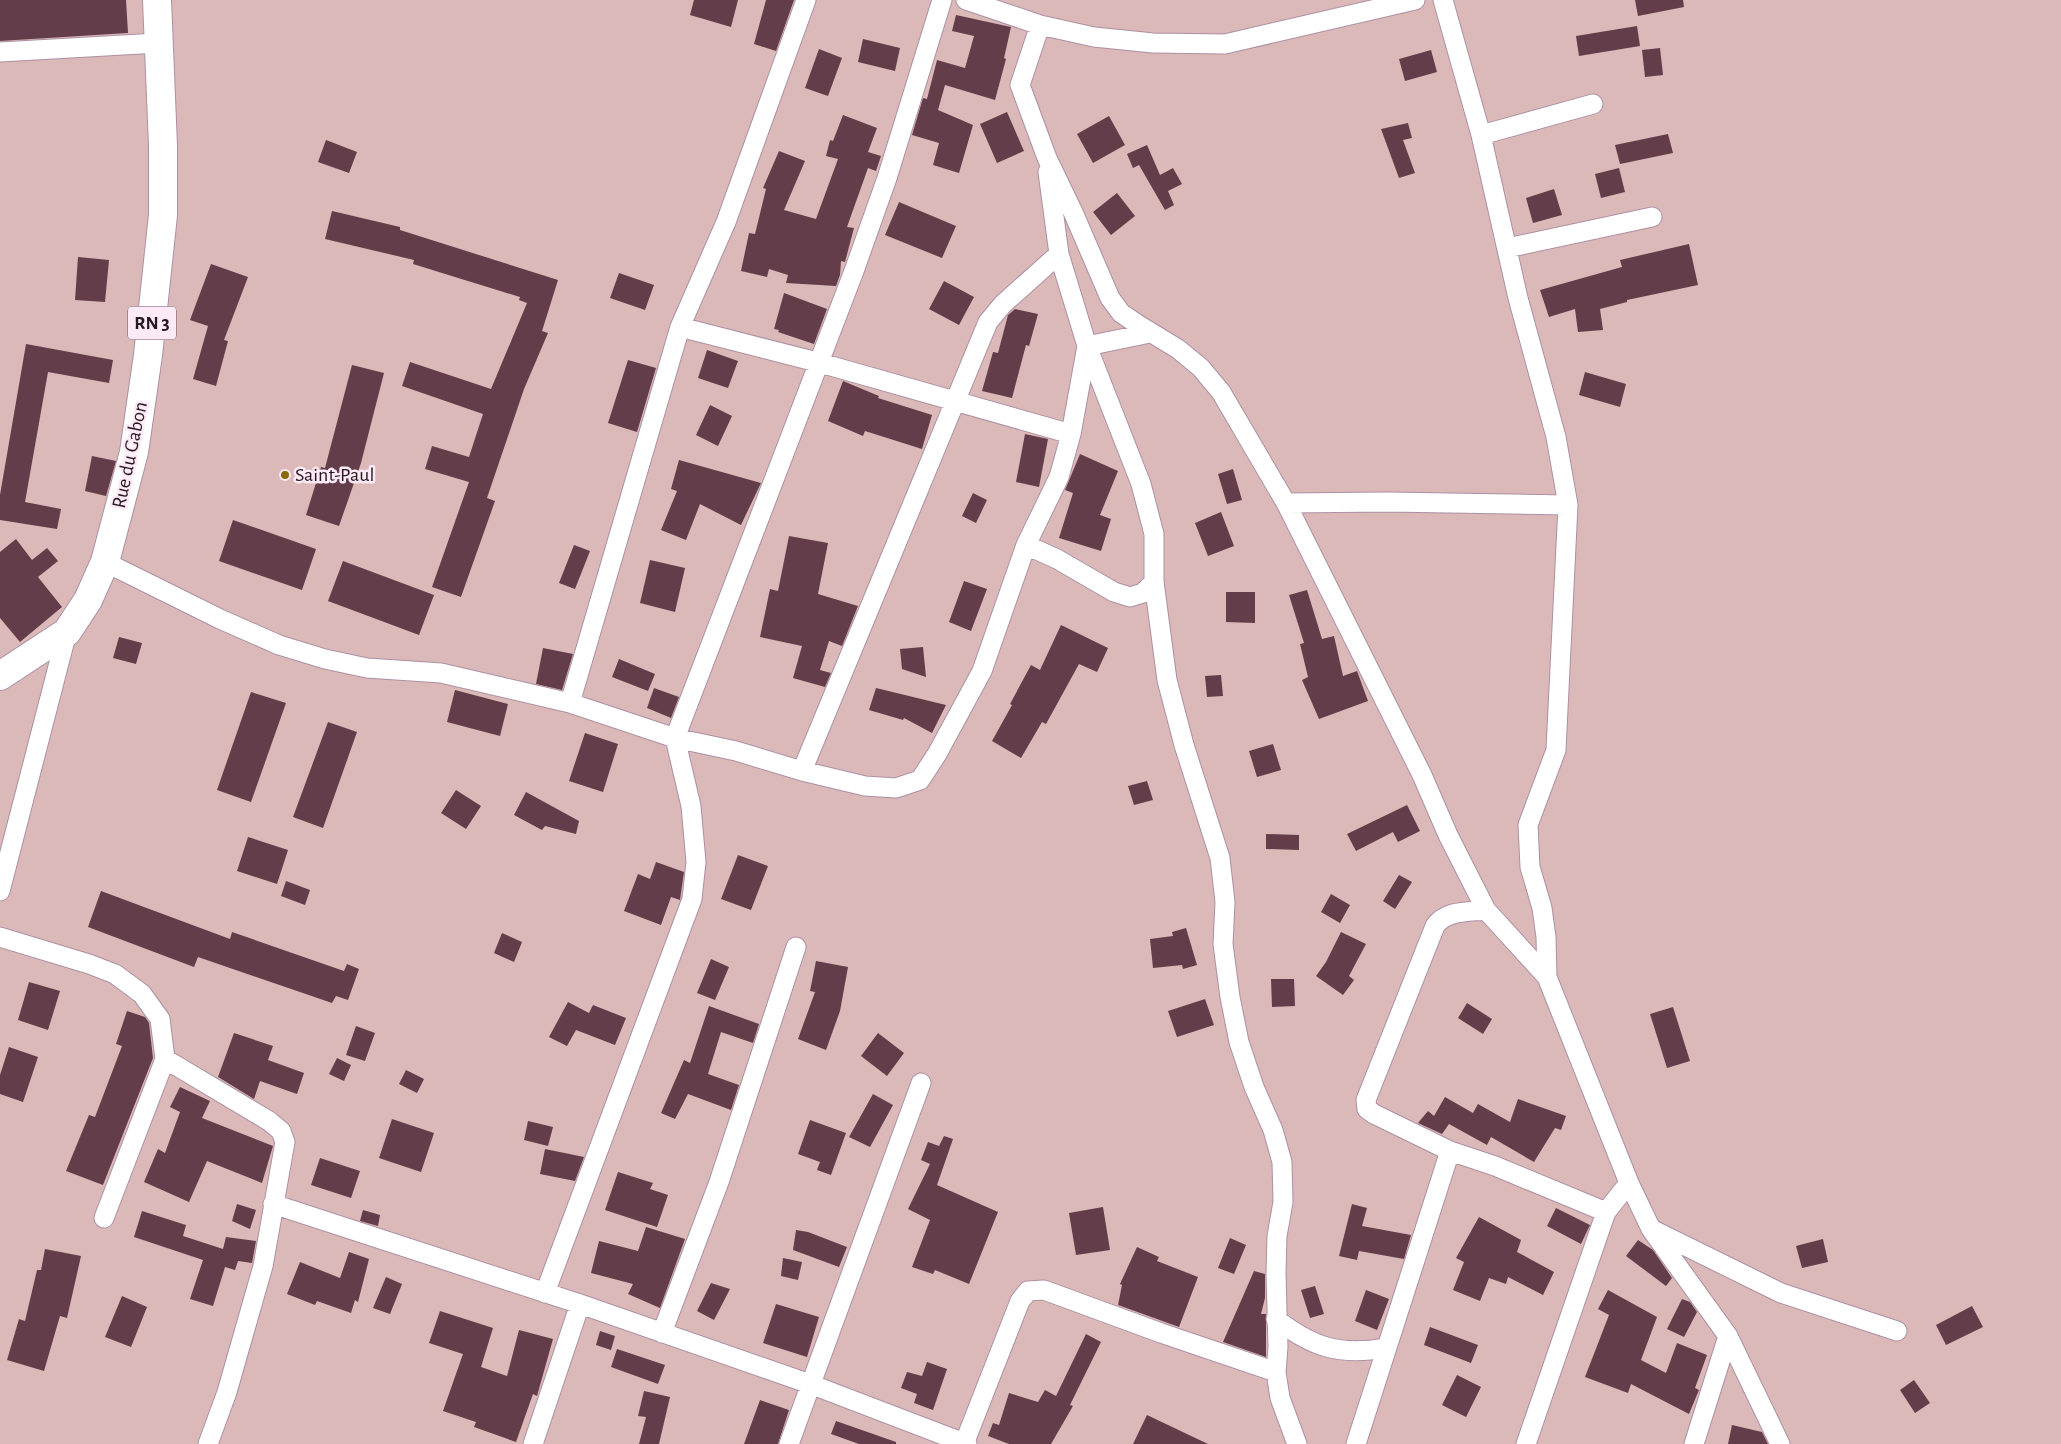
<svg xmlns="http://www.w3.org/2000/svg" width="2061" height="1444" font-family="'Alegreya Sans',sans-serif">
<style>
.green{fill:#dab9b8}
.building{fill:#633d49}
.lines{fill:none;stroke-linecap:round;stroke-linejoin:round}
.street-casing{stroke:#ad90a4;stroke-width:21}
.highway-casing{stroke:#ad90a4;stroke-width:30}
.street{stroke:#fff;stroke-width:19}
.highway{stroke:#fff;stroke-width:28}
.poi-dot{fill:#8a6908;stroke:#fdeaf6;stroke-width:2}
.labels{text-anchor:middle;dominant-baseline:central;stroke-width:5;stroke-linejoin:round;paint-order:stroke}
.shield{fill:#fdeaf6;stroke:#655860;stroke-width:1}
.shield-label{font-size:19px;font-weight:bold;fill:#241920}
.street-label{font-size:20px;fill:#241920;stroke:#fdeaf6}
.poi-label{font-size:20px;fill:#241920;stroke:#fdeaf6;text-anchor:start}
</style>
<rect width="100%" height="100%" fill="#fdeaf6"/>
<path class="green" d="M0 0H2061V1444H0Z"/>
<path class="building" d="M0 0H126L128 33 0 41Z
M694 0H738L731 27 690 15Z
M766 0H794L776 51 754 44Z
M1635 0H1683L1684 7 1638 16Z
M956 15 1011 27 1004 58 1006 59 995 100 945 85 938 110 973 125 959 173 933 165 939 143 912 135 923 98 927 99 937 60 965 68 974 36 952 31Z
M1637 26 1640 46 1579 56 1576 36Z
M863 39 900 48 895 71 858 62Z
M1660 48 1663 75 1645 77 1642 50Z
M819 49 842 58 828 96 805 88Z
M1431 50 1437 72 1405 81 1399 59Z
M1007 112 1024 151 997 163 980 124Z
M843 115 877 128 868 152 881 156 876 171 868 168 847 227 854 228 845 262 841 261 840 275 836 286 786 283 788 275 769 269 767 277 741 271 749 233 755 234 766 189 763 188 779 151 805 161 784 210 816 219 838 159 826 156 830 140 833 141Z
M1109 116 1125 145 1093 163 1077 134Z
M1408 123 1412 138 1403 140 1415 173 1399 178 1381 129Z
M1668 134 1673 153 1620 164 1615 145Z
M326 140 357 152 349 173 318 162Z
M1147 145 1160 175 1173 168 1182 184 1168 191 1174 205 1165 210 1139 165 1133 168 1127 154Z
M1619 168 1625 192 1601 198 1595 174Z
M1554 189 1562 215 1533 223 1526 198Z
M1117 193 1135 216 1111 235 1093 212Z
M899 202 956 226 942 258 885 235Z
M332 211 400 227V230L558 280 542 331 548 333 524 389 487 498 495 501 461 597 432 587 469 482 425 469 432 446 469 457 483 414 402 386 410 362 491 389 527 303 519 300 520 297 413 264 414 260 325 239Z
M1689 244 1698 285 1627 300V302L1600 309 1603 330 1578 332 1575 309 1549 317 1540 290 1622 267 1620 260Z
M78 257 109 260 105 302 75 300Z
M211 264 248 277 224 340 228 341 216 386 193 379 208 326 190 320Z
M619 273 654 285 645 310 610 298Z
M944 281 974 297 959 325 929 309Z
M784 293 827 309 814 344 778 332 779 330 774 329Z
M1015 309 1038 314 1029 346 1026 345 1012 398 982 391 993 352 998 353 1008 315Z
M26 344 113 360 109 383 48 372 25 502 61 509 57 529 0 520V495Z
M707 350 738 361 728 388 698 378Z
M628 360 656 368 637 432 608 423Z
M352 365 384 373 361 463 339 526 306 515 321 467 325 468Z
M1585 372 1626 384 1620 407 1579 395Z
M843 381 879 396 878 398 932 415 922 449 865 431 863 436 828 421Z
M710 405 732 416 718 446 696 435Z
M1025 434 1048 439 1039 487 1016 482Z
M1080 454 1118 471 1100 515 1111 519 1101 551 1059 538 1073 493 1065 490Z
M92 456 116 461 106 496 85 491Z
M679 460 761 483 741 525 700 504 686 540 661 530 677 491 671 489Z
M1233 469 1242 500 1227 504 1218 474Z
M973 493 987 500 976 523 962 516Z
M1221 512 1234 546 1208 556 1195 523Z
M233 520 316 549 302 590 219 561Z
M789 536 828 543 818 594 858 606 842 646 829 641 820 670 831 673 825 687 793 678 802 646 760 637 770 589 778 591Z
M16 539 32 560 47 548 58 561 38 577 62 607 20 642 0 618V552Z
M574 545 590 551 575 589 559 583Z
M650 560 685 568 675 612 640 603Z
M343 561 434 595 419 635 328 601Z
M964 581 987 589 971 631 949 622Z
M1307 590 1322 639 1334 636 1343 676 1357 671 1368 701 1319 719 1302 680 1308 677 1300 644 1304 643 1289 595Z
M1226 592H1255V623L1226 622Z
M1061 625 1108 648 1097 672 1079 664 1046 724 1042 722 1021 758 992 741 1012 705 1010 704 1031 665 1040 670Z
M119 637 142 643 136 664 113 658Z
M923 647 926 677 902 669 900 649Z
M543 648 573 654 562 690 536 684Z
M619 659 655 674 648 691 612 677Z
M1221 675 1223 696 1207 697 1205 676Z
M654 688 679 697 671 718 647 708Z
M876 688 946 705 932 733 904 718 903 720 869 710Z
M455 690 508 704 500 736 447 722Z
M251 692 286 703 251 802 217 790Z
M328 722 357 732 323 828 293 817Z
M585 733 618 744 603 792 569 781Z
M1273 744 1281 770 1257 777 1249 751Z
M1147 781 1153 800 1134 805 1128 786Z
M456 790 481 806 466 829 441 813Z
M526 792 579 821 576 834 545 826 542 830 514 815Z
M1407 805 1420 831 1398 842 1393 832 1356 851 1347 834Z
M1266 834 1299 835V850L1266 849Z
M248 837 288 850 277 884 237 871Z
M738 855 768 866 751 910 721 899Z
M656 862 684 872 680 900 671 897 661 925 624 911 638 874 650 879Z
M1399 875 1412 882 1395 909 1383 901Z
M286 881 310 890 305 905 281 896Z
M101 891 230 939 232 932 344 971 347 964 359 969 348 1000 336 996 332 1003 198 957 194 967 88 927Z
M1331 894 1350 905 1340 923 1321 912Z
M1186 928 1197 965 1183 969 1182 965 1153 968 1150 939 1173 936 1172 932Z
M1341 932 1366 944 1349 976 1354 980 1343 995 1316 976 1326 962Z
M502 933 522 942 514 962 494 953Z
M711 959 729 967 715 1000 697 993Z
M816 961 848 967 840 1011 826 1050 798 1039 815 992 810 991Z
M1271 979H1294L1295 1006 1272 1007Z
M29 982 60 991 48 1030 18 1020Z
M1205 999 1214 1025 1177 1037 1168 1011Z
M568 1002 589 1013 593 1005 626 1018 615 1045 576 1030 567 1046 549 1037Z
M1467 1003 1492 1019 1483 1034 1458 1018Z
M709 1006 759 1024 753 1043 721 1032 708 1074 739 1085 731 1110 688 1094 675 1119 661 1113 684 1060 690 1063Z
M1673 1007 1690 1061 1667 1068 1650 1014Z
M127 1011 145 1017 149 1023 153 1058 103 1185 66 1171 89 1115 95 1117 122 1046 116 1044Z
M356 1026 375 1033 365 1061 346 1055Z
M234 1033 273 1046 268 1060 304 1073 297 1094 260 1081 254 1099 218 1077Z
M878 1033 904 1053 887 1076 861 1056Z
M9 1047 38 1057 23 1102 0 1094V1075Z
M337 1058 351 1065 344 1081 329 1074Z
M406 1070 424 1079 417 1093 399 1084Z
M180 1087 210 1101 202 1118 273 1146 262 1183 207 1161 189 1202 144 1182 158 1149 165 1153 180 1112 170 1107Z
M873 1094 893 1105 870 1147 849 1137Z
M1445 1097 1473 1113 1478 1104 1510 1122 1518 1099 1566 1116 1561 1130 1555 1128 1534 1162 1491 1137 1487 1145 1449 1124 1442 1134 1418 1123 1428 1111 1434 1116Z
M392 1119 434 1133 421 1172 379 1158Z
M810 1120 846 1133 831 1175 817 1170 820 1162 798 1154Z
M528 1121 553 1127 548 1146 524 1140Z
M944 1136 953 1139 937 1185 998 1212 969 1284 935 1270 933 1274 912 1267 930 1220 908 1209 930 1164 921 1160 928 1142 939 1146Z
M545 1149 584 1157 575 1181 540 1174Z
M320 1158 360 1171 351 1198 311 1185Z
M618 1172 653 1183 650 1189 668 1195 657 1227 605 1210Z
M237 1204 256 1210 250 1229 232 1221Z
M1352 1204 1367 1208 1362 1226 1411 1235 1404 1259 1359 1251 1357 1260 1339 1256Z
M1103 1207 1110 1250 1076 1255 1069 1213Z
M1556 1208 1590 1225 1581 1244 1547 1226Z
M363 1210 380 1215 378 1226 360 1221Z
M142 1211 186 1225 183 1236 223 1249 226 1237 256 1241 252 1263 238 1261 235 1270 225 1267 213 1306 190 1299 203 1260 134 1237Z
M1479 1217 1521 1240 1517 1252 1554 1272 1543 1295 1508 1277 1506 1284 1489 1278 1480 1301 1453 1290 1464 1262 1456 1258Z
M646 1227 685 1239 660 1308 628 1294 633 1284 591 1273 599 1241 638 1251Z
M796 1230 808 1232 847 1247 839 1267 793 1250Z
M1230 1238 1246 1245 1234 1274 1218 1268Z
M1823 1239 1828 1262 1802 1268 1796 1246Z
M1638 1240 1653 1250 1672 1278 1666 1286 1626 1256Z
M1137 1247 1159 1257 1157 1261 1198 1277 1179 1327 1118 1305 1122 1285 1120 1284Z
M45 1249 81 1256 67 1318 60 1316 44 1371 7 1360 19 1319 25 1321 37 1270H41Z
M349 1252 369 1259 358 1302 355 1300 351 1313 317 1301 315 1305 287 1294 300 1262 340 1278Z
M783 1258 802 1262 798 1280 781 1276Z
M1254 1271 1265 1274V1298L1261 1314H1266V1357L1223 1342Z
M386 1277 402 1284 390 1314 373 1308Z
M711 1283 730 1289 714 1320 697 1311Z
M1315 1286 1324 1314 1310 1318 1301 1290Z
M1366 1290 1389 1299 1377 1330 1355 1321Z
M1608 1290 1657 1317 1641 1360 1666 1373 1677 1343 1707 1355 1695 1388 1699 1390 1689 1414 1631 1384 1628 1393 1585 1377 1609 1315 1598 1309Z
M122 1296 147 1307 131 1347 105 1337Z
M1682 1299 1690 1302 1697 1312 1684 1337 1667 1329Z
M776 1304 819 1317 807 1357 763 1343Z
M1972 1306 1983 1327 1946 1345 1936 1325Z
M440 1311 493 1328 481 1367 507 1376 519 1330 553 1339 537 1396 533 1394 516 1442 474 1427 476 1422 443 1411 463 1354 429 1343Z
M1430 1327 1478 1345 1471 1363 1424 1345Z
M600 1331 615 1336 611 1350 596 1345Z
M1086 1334 1101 1342 1070 1405 1073 1406 1051 1444H1009L988 1436 993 1423 999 1425 1009 1393 1038 1402 1045 1390 1056 1396Z
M617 1349 665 1365 658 1384 611 1367Z
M927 1362 947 1369 933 1410 914 1403 917 1394 901 1388 907 1372 922 1376Z
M1457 1375 1481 1387 1466 1417 1442 1405Z
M1914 1380 1930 1403 1915 1413 1900 1390Z
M644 1391 670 1397 659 1444H639L646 1417 638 1416Z
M760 1400 789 1410 778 1444H744Z
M1147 1415 1208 1444H1133Z
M836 1421 896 1442V1444H859L831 1434Z
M1732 1425 1762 1432 1768 1444H1728Z"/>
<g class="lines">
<defs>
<path id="street" d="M966 0 1040 25 1020 85 1047 158 1073 212 1110 298 1121 313 1137 324 1178 349 1201 368 1221 392 1286 503 1422 775 1448 835 1486 910 1547 977 1629 1183 1651 1229 1728 1336 1780 1444
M1443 0 1481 135 1518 298 1556 437 1568 505 1556 750 1528 825 1530 867 1542 908 1546 937 1547 977
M1040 25 1094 37 1153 43 1225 44 1415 0
M0 52 158 43
M1481 135 1593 104
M1048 172 1059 254 1087 346 1141 484 1154 534V582L1167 680 1184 745 1220 858 1225 902 1223 944 1230 997 1239 1042 1254 1087 1273 1130 1282 1162 1283 1202 1277 1236 1276 1273 1278 1347 1276 1372 1280 1398 1297 1444
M1507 248 1652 217
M680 327 817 362 1071 434 1087 346 1150 333
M1286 503 1388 502 1568 505
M1026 545 1057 559 1114 592 1130 597 1143 593 1154 582
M105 562 220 619 279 645 325 659 367 668 441 673 570 703 675 738 736 751 802 771 865 786 896 788 920 780 937 754 982 671 1026 545 1059 477 1071 434
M570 703 680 327 726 222 806 0
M802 771 988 322 1003 304 1059 254
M0 891 67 632
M0 937 89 964 115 974 142 994 160 1019 165 1059 269 1121 281 1131 285 1142 263 1266 227 1392 208 1444
M1450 1151 1374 1114 1367 1109 1366 1100 1435 926C1446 910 1469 912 1486 910
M273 1204 580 1304 810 1384 967 1444
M104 1218 165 1059
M1653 1230 1781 1293 1897 1331
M545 1293 692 899 696 862 691 806 675 738 854 271 887 178 942 0
M1276 1319C1312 1347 1339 1356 1385 1348
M662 1333 719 1182 796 947
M533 1444 580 1304
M789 1444 921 1083
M964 1444 1020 1301 1028 1291 1044 1290 1161 1333 1276 1372
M1356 1444 1450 1151 1495 1166 1606 1212
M1526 1444 1606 1212 1629 1183
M1694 1444 1728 1336"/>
<path id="highway" d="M0 676 67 632 88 600 105 562 134 452 148 355 163 215V146L157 0"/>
</defs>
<use href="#street" class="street-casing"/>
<use href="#highway" class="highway-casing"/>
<use href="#street" class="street"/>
<use href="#highway" class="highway"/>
</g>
<circle class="poi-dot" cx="285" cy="475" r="5"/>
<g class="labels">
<rect class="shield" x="128" y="306.5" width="48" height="33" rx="4"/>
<g class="shield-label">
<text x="152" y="323">RN 3</text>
</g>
<g class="street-label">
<text transform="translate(130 455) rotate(-78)">Rue du Gabon</text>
</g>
<g class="poi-label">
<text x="295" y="475">Saint-Paul</text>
</g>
</g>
</svg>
